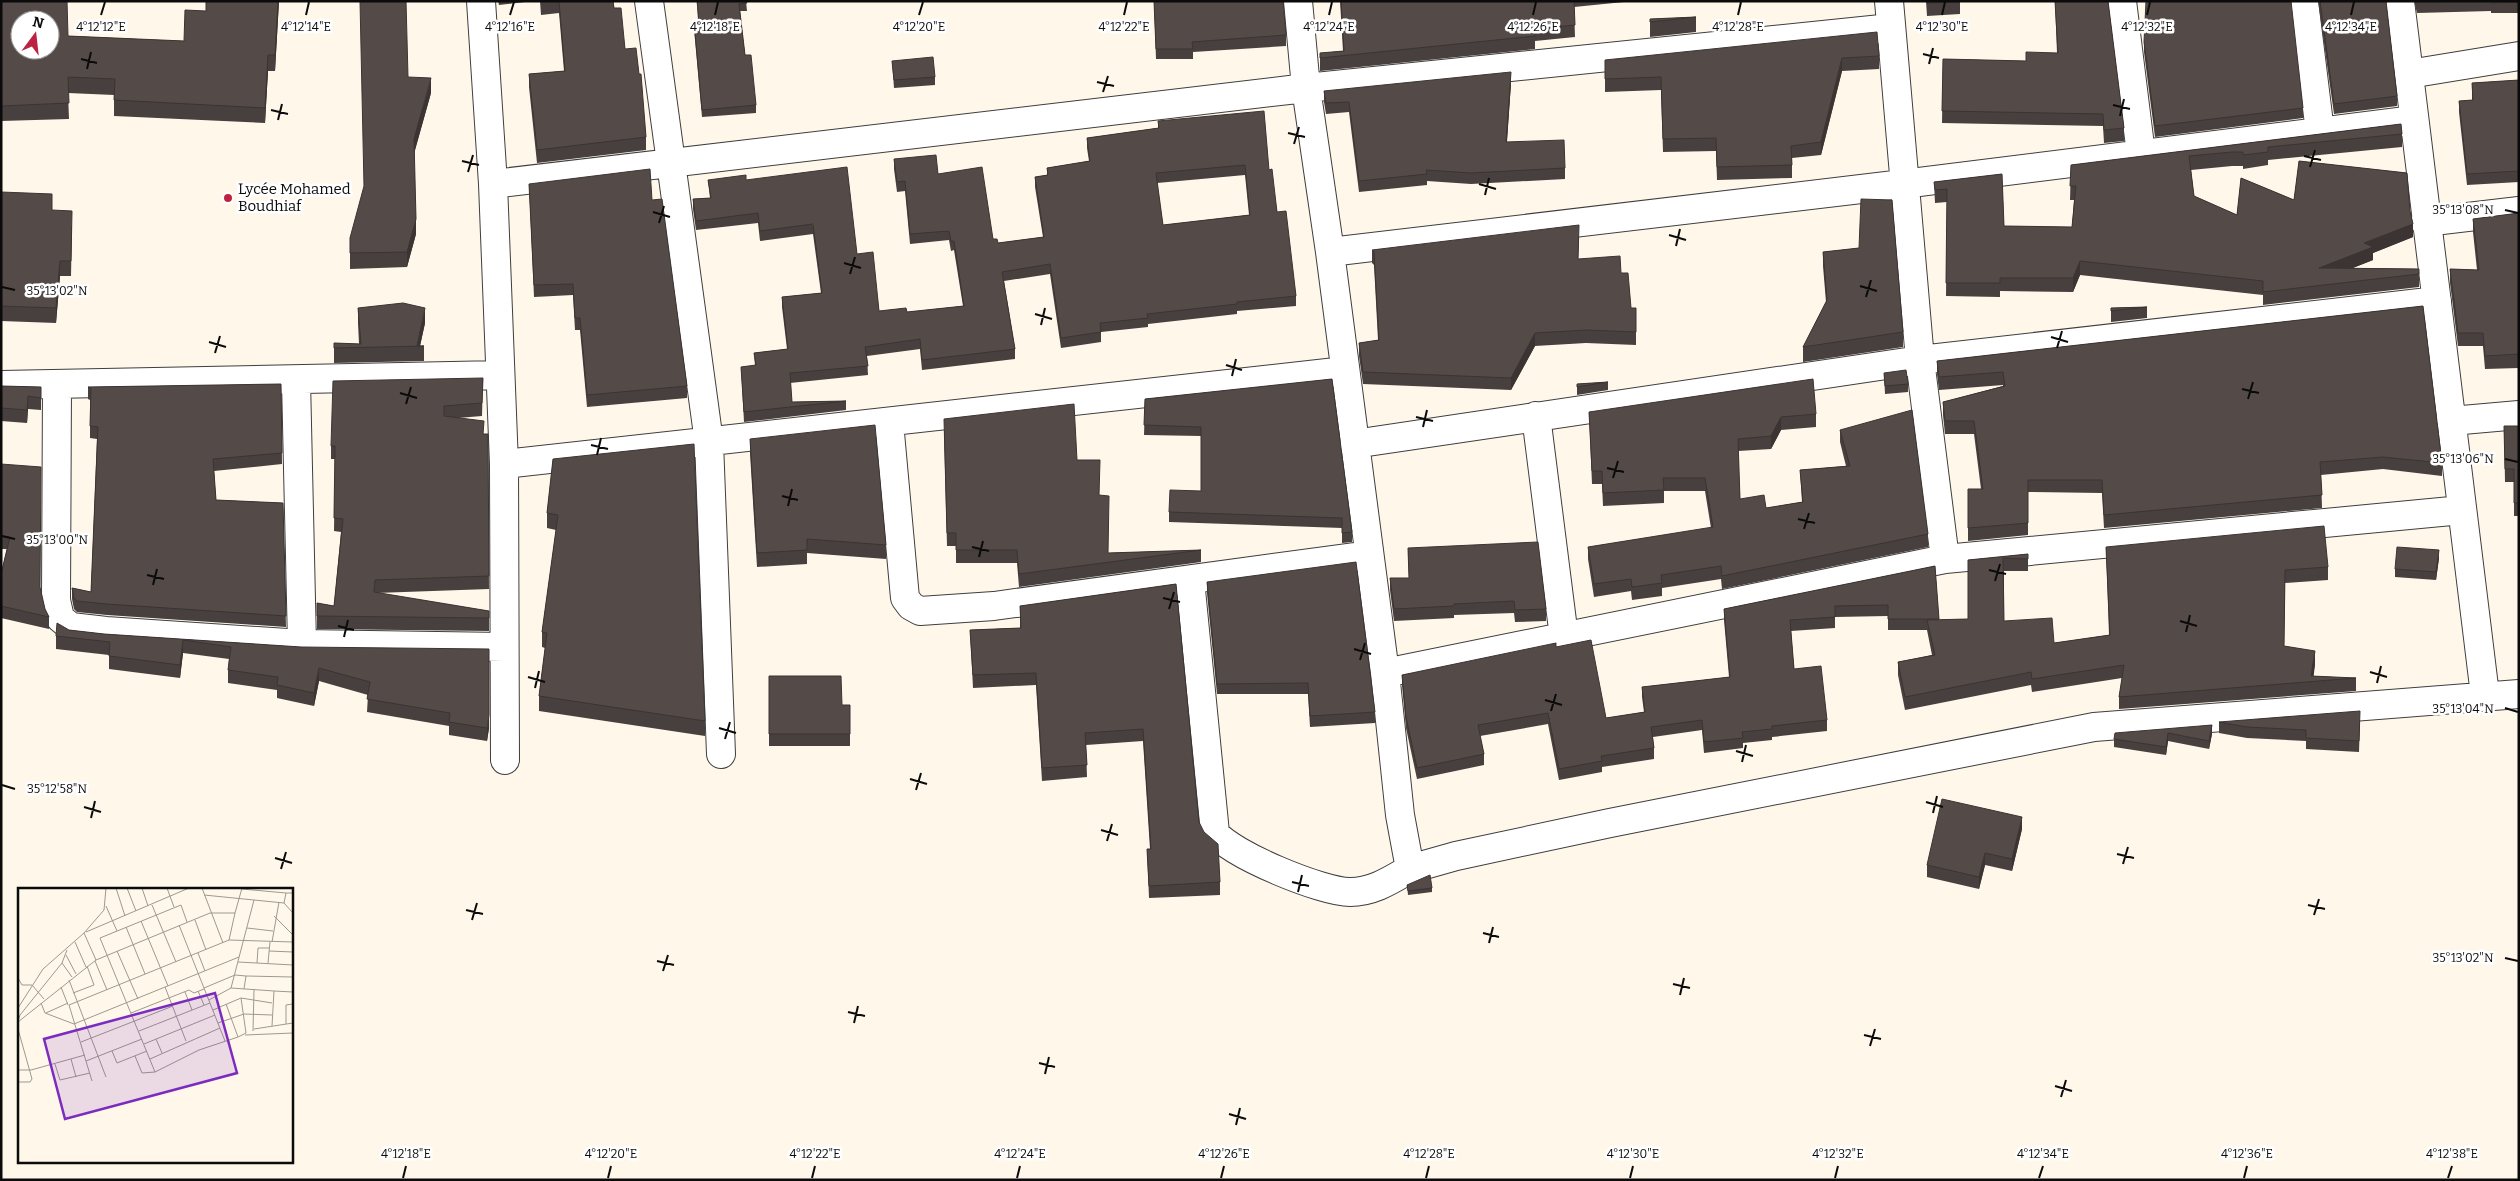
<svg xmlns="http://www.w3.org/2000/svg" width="2520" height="1181" font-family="Bitter,serif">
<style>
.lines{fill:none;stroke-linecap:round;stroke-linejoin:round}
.minor-casing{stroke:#3e3e3e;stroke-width:30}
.minor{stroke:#fff;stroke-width:28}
.wall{fill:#48403e;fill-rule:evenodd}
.shaded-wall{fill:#3b3432}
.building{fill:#544b48;stroke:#3b3432;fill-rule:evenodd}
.ticks{fill:none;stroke:#0b0b0b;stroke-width:2}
.poi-dot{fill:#bd2242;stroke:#fff;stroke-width:2}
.labels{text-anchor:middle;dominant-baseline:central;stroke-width:5;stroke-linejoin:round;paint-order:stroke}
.poi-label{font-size:15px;fill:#0b0b0b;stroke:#fff;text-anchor:start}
.inset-road{fill:none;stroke:#9d9991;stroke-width:1}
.view{fill:#7b2cbf;fill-opacity:0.15;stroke:#7b2cbf;stroke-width:2.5}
.inset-edge{fill:none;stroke:#0b0b0b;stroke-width:2.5}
.ticks-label{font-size:12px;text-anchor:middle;fill:#0b0b0b;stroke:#fff;stroke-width:5;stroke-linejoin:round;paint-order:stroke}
</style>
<rect width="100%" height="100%" fill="#fff8ea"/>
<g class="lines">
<defs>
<path id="minor" d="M481 1 493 184 504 464 505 760
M649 1 709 442 721 754
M1298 1 1306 88 1330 252 1385 673 1400 815 1410 869 1456 856 1610 823 2094 727 2519 694
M1889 1 1920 360 1945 559
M2122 1 2141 154
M2304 1 2320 132
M2400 1 2485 695
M2409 74 2519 56
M493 184 1306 88 1891 28
M2425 222 2519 211
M1330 252 1903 184 2414 120
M296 380 302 644
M1 385 500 375
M57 385 56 600 60 618 71 627 106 631 302 644 504 647
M1536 416 1564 637
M2451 421 2519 415
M889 422 905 598 911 606 920 611 994 606 1369 555
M1354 444 1920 360 2437 301
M504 464 1345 371
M1190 580 1215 833C1232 855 1322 892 1350 892 1373 892 1391 880 1410 869
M1385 673 1945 559 2462 510"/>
</defs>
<use href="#minor" class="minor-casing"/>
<use href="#minor" class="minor"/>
</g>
<path class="wall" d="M1 1 68 36 184 41 206 11V1H279L275 71H268L265 123 114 116V95L68 93 69 119 1 121Z
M498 1H534L499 5Z
M540 1H613L614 8 625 49 639 74 646 137V150L537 163 529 87V74L564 71 559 13 541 15Z
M697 1H746L747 11H740L745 55 756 105V113L702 117 694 29V21H698Z
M1154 1 1286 35V46L1193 52V59H1156Z
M1340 1H1634L1574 7 1575 37 1535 41V49L1320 71V53L1343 51Z
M1926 1H1960V14L1927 16Z
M2055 1H2108L2124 128V141L2104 143 2103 126 1942 123 1943 59 2026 61 2057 53Z
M2318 1H2386L2397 96V106L2334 114Z
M2414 1H2519V13H2491V11L2417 13Z
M1696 17V32L1650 37V19Z
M2144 42 2303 108V118L2155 137 2144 52Z
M1879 56V69L1842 71 1821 155 1792 158V178L1717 180 1716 151 1663 152 1661 90 1605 92V60Z
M892 61 935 77V85L894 88Z
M2519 80V182L2467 185 2459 112V101L2472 100V83Z
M1511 83 1507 142 1565 168V179L1471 184 1427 181V185L1359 192 1349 112 1326 114 1324 102V91Z
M431 93 414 153 416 234 407 267 350 269V238Z
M1158 121 1269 170 1277 212 1296 296V306L1237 311V314L1148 324V327L1101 332V342L1061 348 1050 274 1004 281 1015 349V359L922 370 920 349 867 356 868 375 790 383 792 402 846 401V410L744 422 741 367 755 366 754 353 787 349 782 307V297L821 293 813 234 760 241 758 223 696 230 693 209V199L710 198 708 180H746L857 254 879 311 907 312 963 306 954 250 951 251 949 240 910 244 905 191 897 192 894 169V159L938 174 993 239 998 243 1043 237 1035 187V177L1047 175V168L1089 161 1087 148V138L1158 128ZM1245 175 1249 215 1163 225 1157 183Z
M2401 124 2402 134V147L2268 160V165L2243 169V166H2232L2191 170 2194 196 2237 215 2241 178 2294 200 2299 161 2407 173 2410 211 2413 224V237L2373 253V260L2353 268 2419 269V287L2263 305V295L2080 275 2073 292 2000 291V297L1946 296 1947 202 1935 203 1934 182 2002 174 2004 226 2072 227 2074 200H2070L2071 165Z
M529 184 652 200 687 386V398L587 407 580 330H575L573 295 534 297Z
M1 192 52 210 72 226 71 276H60L56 323 1 321Z
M2519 213V368L2485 369 2483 346H2458L2450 283V269L2477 270 2473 232V219Z
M1579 238 1578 259 1621 273 1631 308H1636V345L1586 343 1535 346 1511 390 1363 384 1359 356V343L1378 340 1374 265 1372 263V250Z
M1859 248 1903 332V347L1803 362V347L1826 302 1823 266V252Z
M2423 306 2442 463V476L2383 469 2321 475 2322 508 2104 528 2102 493 2028 492V535L1968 541V489H1981L1974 434H1945L1943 415V402L2003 386V385L1939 390 1937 374V361Z
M2147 307V318L2111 322V308Z
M358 308 425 323 420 346H424V361L334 363V343L359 344 358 323Z
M1884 373 1908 384V392L1885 394Z
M483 378 482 416 458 418 484 434H488L489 589 376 593 489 611V631L317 629V603L334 606 341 532 334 531 335 459H331V446Z
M1332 379 1352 532V542L1342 543V528L1169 522V512L1201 491V436L1144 435 1145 399Z
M1608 382V390L1577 395V384Z
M281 384 282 464 214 471 216 500 283 503 286 627 107 615 77 612 74 609 72 599V588L91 592 97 439 90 438V400L88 399V387Z
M1 386 41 387V410L28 409 27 423 1 421Z
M1589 412 1816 414V427L1781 430 1771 449 1738 451 1740 499 1766 508 1802 502 1800 470 1846 466 1840 442V430L1928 534V547L1722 589 1721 579 1662 588V596L1632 600 1631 591 1594 597 1588 559V547L1711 528 1705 491H1664V503L1603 506 1602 484H1592Z
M2504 426H2519V516H2514V482H2505Z
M944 431 1077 460 1099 495 1108 553 1201 550V562L1019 587 1017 563H956V546H947Z
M750 439 886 545V559L807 553V564L757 567 750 453Z
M553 459 705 721V736L539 711V696L545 648 542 647V632L556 530 547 528V513Z
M1 464 40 588 45 609 49 617V629L1 618V574L7 549H1Z
M2106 547 2328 567V580L2285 583 2284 646 2315 664 2313 676 2356 678V691L2119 709V697L2122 678 2032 692 2031 685 1905 710 1898 675V662L1932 655 1927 630H1888V616L1835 617V628L1791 631 1794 669 1827 720V731L1772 737V740L1743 743V748L1704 753 1702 730 1653 737 1654 748V759L1602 767V772L1559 780 1548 724 1480 736 1484 754V765L1417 779 1406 728 1402 685V675L1556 647 1606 718 1644 712 1642 697V687L1729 677 1724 620V609L1935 566 1939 620 1968 619V560L2028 554V571H2004V621L2054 643 2109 635Z
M1408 548 1546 609V621L1515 622 1514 613 1454 615V618L1394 621 1390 590V578H1409Z
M2439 558 2436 580 2395 577V569Z
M1207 582 1375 712V723L1310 727 1308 694H1217L1207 593Z
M1176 584 1199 822 1220 882V895L1149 898 1147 849H1150L1143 741 1086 745 1087 777 1042 781 1036 685 973 688 970 630 1020 628V606Z
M69 630 104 634 301 647 489 728 487 741 449 735V726L367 712 368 695 319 681 314 706 277 698V690L228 683V670L229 659 183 653 180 678 109 669V655L56 649V636Z
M769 676 842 705H850V746H769Z
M2219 722H2360L2359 752 2306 749V741L2247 738 2219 733Z
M2212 725V734L2209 749 2168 741 2166 755 2114 747V739Z
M2022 829 2012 871 1985 865 1979 889 1927 877V865Z
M1407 885 1432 888V892L1408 895Z"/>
<path class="shaded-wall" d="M278 1H279L275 71V55Z
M268 55V71L265 123V108Z
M1842 58V71L1821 155V142Z
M1511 72V83L1506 153V142Z
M431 78V93L414 154V139Z
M416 219V234L407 267V252Z
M2413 224V237L2373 253V260L2319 281V268L2364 243Z
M60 261V276L56 323V308Z
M2080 261V275L2073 292V278Z
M425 308V323L420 346H417Z
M1535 333V346L1511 390V378Z
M28 396V409L27 423V410Z
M1781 417V430L1771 449V436Z
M2439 550V558L2436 580V572Z
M183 640V653L180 678V665Z
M2315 651V664L2313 682 2311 676Z
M319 668V681L314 706V693Z
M489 715V728L487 741V728Z
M2212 725V734L2209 749V741Z
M2168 733V741L2166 755V747Z
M2022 817V829L2012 871V859Z
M1985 853V865L1979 889V877Z"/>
<path class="building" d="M1 1H67L68 36 184 41 185 10 206 11V1H278L275 55H268L265 108 114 100 115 79 68 77 69 103 1 106ZM20 20H50V50H20Z
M360 1H406L408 77 431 78 414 139 416 219 407 252 350 253V238L364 186Z
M559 1H613L614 8H621L625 49 636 48 639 74H641L646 137 537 150 529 74 565 71Z
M697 1H746L747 3 739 4 745 55H751L756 105 702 110 694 21H699Z
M1154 1H1283L1286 35 1192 42 1193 49H1156Z
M1341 1H1574L1575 25 1535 29V36L1320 58V53L1344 51Z
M1927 1H1960V2L1927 3Z
M2055 1H2108L2124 128 2104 130 2103 114 1942 111 1943 59 2026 61V52L2058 53Z
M2146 1H2291L2303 108 2155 126 2144 42Z
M2320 1H2386L2397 96 2334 104Z
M2417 1H2467L2417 2Z
M2491 1H2519V2L2491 3Z
M1696 17 1650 22V19Z
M1877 32 1879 56 1842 58 1821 142 1791 146 1792 165 1717 167 1716 138 1663 139 1661 77 1605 79V60Z
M933 57 935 77 894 80 892 61Z
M1511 72 1506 142 1564 140 1565 168 1471 173 1426 170 1427 174 1359 181 1349 102 1326 103 1324 91Z
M2519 80V171L2467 174 2459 101 2473 100 2472 83Z
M1264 111 1269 170 1272 169 1277 212 1286 211 1296 296 1237 302V304L1147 314 1148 318 1100 323 1101 332 1061 338 1050 264 1002 272 1015 349 922 360 920 339 865 347 868 366 790 373 792 402 846 401 744 412 741 367 756 365 754 353 788 349 782 297 822 293 813 224 760 231 758 213 696 221 693 199 711 198 708 180 746 175V180L847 167 857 254 873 252 879 311 906 308 907 312 964 306 954 241H951L949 231 910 234 905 181 897 182 894 159 936 155 938 174 982 167 993 239H997L998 243 1044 237 1035 177 1048 175 1047 168 1090 161 1087 138 1159 128 1158 121ZM1245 165 1250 215 1163 225 1156 173Z
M2401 124 2402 134 2268 147V152L2243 155V152H2232L2189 156 2194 196 2237 215 2241 178 2294 200 2299 161 2407 173 2410 211 2413 224 2364 243 2373 247 2319 268 2419 269V274L2263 292V281L2080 261 2073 278H2000V283H1946L1947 189 1935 190 1934 182 2002 174 2004 226 2072 227 2076 186H2070L2071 165Z
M650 169 652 200 662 199 687 386 587 395 580 318H575L573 284 534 285 529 184Z
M1 192 52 194V210L72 211 71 261H60L56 308 1 306Z
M1861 199 1892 200 1903 332 1803 347 1827 300 1823 252 1859 248Z
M2519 213V354L2485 356 2483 333H2458L2450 269 2479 270 2473 219Z
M1579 225 1578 259 1620 256 1621 273H1628L1631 308H1636V332L1586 330 1535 333 1511 378 1363 372 1359 343 1379 340 1374 252 1372 250Z
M403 303 425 308 417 346H424L334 348V343L361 344 358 308Z
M2423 306 2442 463 2383 457 2320 462 2322 495 2104 515 2102 480H2028V523L1968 528V489H1983L1974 421H1945L1943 402 2005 386 2003 372 1939 377 1937 361Z
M2147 307 2111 311V308Z
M1906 370 1908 384 1885 386 1884 373Z
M483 378 482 403 444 406V416L484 421 483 434H488L489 576 375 580 374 592 489 611V618L317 616V603L334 606 343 519 334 518 335 446H331L333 381Z
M1332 379 1352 532 1342 533V518L1169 512 1170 490 1201 491V427L1144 425 1145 399Z
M1813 379 1816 414 1781 417 1771 436 1738 439 1740 499 1764 495 1766 508 1803 502 1800 470 1850 466 1840 430 1912 410 1928 534 1722 576 1721 566 1661 575 1662 583 1632 587 1631 579 1594 584 1588 547 1713 527 1705 478H1663L1664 490 1603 493 1602 471H1592L1589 412Z
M1608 382 1577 387V384Z
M281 384 282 453 213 459 216 500 283 503 286 616 107 604 77 601 74 598 72 588 91 592 98 427 90 426 91 388 88 387Z
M1 386 41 387V398L28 396 27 410 1 408Z
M1074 404 1077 460H1100L1099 495 1109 496 1108 553 1201 550 1019 574 1017 550H956V533H947L944 419Z
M875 425 886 545 807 539V550L757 553 750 439Z
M2504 426H2519V503H2514V469H2505Z
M694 444 705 721 539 696 547 633 542 632 558 515 547 513 553 459Z
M1 464 41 467 40 587 45 609 49 617 1 606V574L10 537 1 536Z
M2324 526 2328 567 2285 570 2284 646 2315 651 2311 676 2356 678 2119 697 2124 665 2032 679 2031 672 1905 697 1898 662 1935 655 1927 620 1968 619V560L2028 554V559L2003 558 2004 621 2052 618 2054 643 2110 635 2106 547Z
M1538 542 1546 609 1515 610 1514 601 1454 604V606L1394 609 1390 578H1409L1408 548Z
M2397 547 2439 550 2436 572 2395 569Z
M1356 562 1375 712 1310 716 1308 683 1217 684 1207 582Z
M1935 566 1939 619H1888V605L1835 606V617L1790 620 1794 669 1821 666 1827 720 1772 726V729L1742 732 1743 738 1704 742 1702 720 1651 727 1654 748 1601 756 1602 761 1559 769 1548 713 1478 725 1484 754 1417 768 1406 717 1402 675 1556 643V647L1591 640 1606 718 1645 712 1642 687 1730 677 1724 609Z
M1176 584 1199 822 1204 832 1218 844 1220 882 1149 886 1147 849H1151L1143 729 1085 733 1087 765 1042 768 1036 673 973 675 970 630 1021 628 1020 606Z
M57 623 69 630 104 634 301 647 489 649V715L487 728 449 722 450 713 367 699 370 682 319 668 314 693 277 685 278 677 228 670 231 647 183 640 180 665 109 656 110 642 56 636Z
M769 676H841L842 705H850V734H769Z
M2360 711 2359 741 2306 738V730L2247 727 2219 722Z
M2212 725 2209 741 2168 733 2166 747 2114 739 2115 733Z
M1942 799 2022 817 2012 859 1985 853 1979 877 1927 865Z
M1430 875 1432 888 1408 891 1407 885Z"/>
<path class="ticks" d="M101 15 105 2M306 15 309 2M510 15 514 2M715 15 718 2M919 15 923 2M1124 15 1127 2M1329 15 1332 2M1533 15 1536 2M1738 15 1741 2M1942 15 1945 2M2147 15 2150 2M2351 15 2354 2M1923 54 1939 58M81 59 97 63M1929 64 1933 48M87 69 91 52M1097 82 1114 86M1103 92 1108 76M2113 105 2130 109M271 110 288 114M2120 116 2124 99M278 120 282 104M1288 133 1305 137M1294 144 1299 127M2304 156 2321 160M462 161 479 165M2310 167 2315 150M468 172 473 155M1479 184 1496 189M1485 195 1489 178M2505 210 2518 213M653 212 670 217M659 223 664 206M1669 235 1686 240M1676 246 1680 229M844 263 861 268M850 274 855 257M1860 286 1877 291M2 287 15 290M1866 297 1871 280M1035 314 1052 319M1041 325 1045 308M2051 337 2068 342M209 342 226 347M2057 348 2062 331M215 353 220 336M1226 365 1242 370M1232 376 1236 359M2242 389 2259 393M400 393 417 398M2248 399 2253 382M406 404 411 387M1416 417 1433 421M1423 427 1427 410M591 445 608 449M597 455 601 438M2505 459 2518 462M1607 468 1624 472M1613 478 1618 461M782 496 798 500M788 506 792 489M1798 519 1815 523M1804 529 1809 513M2 536 15 539M972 547 989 551M979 557 983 541M1989 570 2006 574M147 575 164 579M1995 581 2000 564M153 585 157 569M1163 598 1180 602M1169 609 1174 592M2180 621 2197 626M338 626 354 630M2186 632 2190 615M344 637 348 620M1354 649 1371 654M1360 660 1365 643M2370 672 2387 677M528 677 545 682M2377 683 2381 666M535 688 539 671M1545 700 1562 705M2505 708 2518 712M1551 711 1556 694M719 728 736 733M725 739 730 722M1736 751 1753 756M1742 762 1746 745M910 779 927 784M2 785 15 789M916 790 921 773M1926 802 1943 807M84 807 101 812M1933 813 1937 796M91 818 95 801M1101 830 1118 835M1107 841 1112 824M2117 854 2134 858M275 858 292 863M2123 864 2128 847M281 869 286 852M1292 882 1309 886M1298 892 1302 875M2308 905 2325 909M466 910 483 914M2314 915 2319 899M472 920 477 903M1483 933 1499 937M1489 943 1493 927M2505 958 2518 961M657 961 674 965M663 971 668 955M1673 984 1690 988M1680 995 1684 978M848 1012 865 1016M854 1023 858 1006M1864 1035 1881 1039M1870 1046 1875 1029M1039 1063 1055 1067M1045 1074 1049 1057M2055 1086 2072 1091M2061 1097 2066 1080M1229 1114 1246 1119M1236 1125 1240 1108M403 1178 406 1166M608 1178 611 1166M812 1178 815 1166M1017 1178 1020 1166M1221 1178 1224 1166M1426 1178 1429 1166M1630 1178 1633 1166M1835 1178 1838 1166M2039 1178 2043 1166M2244 1178 2247 1166M2448 1178 2452 1166"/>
<circle class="poi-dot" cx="228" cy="198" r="5"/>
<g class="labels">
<g class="poi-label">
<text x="238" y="189">Lycée Mohamed<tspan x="238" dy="17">Boudhiaf</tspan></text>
</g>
</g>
<g transform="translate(18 888)">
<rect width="275" height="275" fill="#fff8ea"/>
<path class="inset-road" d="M98 0 107 28M109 0 118 23M124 0 130 18M149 0 156 19M184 0 205 55M224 1 268 5M186 7 266 15 275 25M236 12 213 100 256 103 254 138M266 15 268 5H275M134 17 158 74M88 18 99 43M256 28 275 47M177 32 188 62M123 33 150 98M169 34 163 17 82 50 137 184 181 162 220 149 208 116M161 37 207 153M108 39 127 86M229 40 255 43M68 44 171 0M66 45 78 72M211 52 275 54M57 54 68 79M254 54 261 14M99 63 120 111M251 63 275 64M180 65 187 83M48 67 58 86M77 73 89 102M220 74 275 77M44 75 54 89M239 75 240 60H251M250 75 252 54M0 90 4 97H14L26 111M51 92 88 189M43 99 50 117M147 99 168 153M186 100 217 87 228 88M226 101 228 88 275 89M180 103 186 117M256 103 275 104M167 104 174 122M55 105 76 97 69 78M191 112 213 100M23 115 27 125 56 136 221 69M0 120 25 81 66 45 86 22 88 0M195 122 223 110 254 115M28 125 50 115M113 125 171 102 176 105 186 101M0 133 2 127 44 75 49 62M0 134 78 72 192 25H217L224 0M200 135 226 126 254 127M268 136V117L275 116M0 141 14 191 12 194H0M236 141 275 135M121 143 192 115M235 143 236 102M227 147 275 145M220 149 228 145 223 110M138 151 144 165M63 154 155 118M126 156 197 127M94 163 99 175 129 163M117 168 124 185 137 184M53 171 58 189M132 171 202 140M68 173 124 151M37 176 42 192 72 185M0 182H13L67 167M74 193 51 117 211 52 217 25"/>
<path class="view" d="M197 105 219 185 47 231 26 151Z"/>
<rect width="275" height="275" class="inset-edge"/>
</g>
<g class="ticks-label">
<text x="101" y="31">4°12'12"E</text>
<text x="306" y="31">4°12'14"E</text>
<text x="510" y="31">4°12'16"E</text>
<text x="715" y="31">4°12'18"E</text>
<text x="919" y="31">4°12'20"E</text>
<text x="1124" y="31">4°12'22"E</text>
<text x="1329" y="31">4°12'24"E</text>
<text x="1533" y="31">4°12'26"E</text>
<text x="1738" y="31">4°12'28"E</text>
<text x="1942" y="31">4°12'30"E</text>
<text x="2147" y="31">4°12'32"E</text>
<text x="2351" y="31">4°12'34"E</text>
<text x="2463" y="214">35°13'08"N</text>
<text x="57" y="295">35°13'02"N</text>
<text x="2463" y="463">35°13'06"N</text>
<text x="57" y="544">35°13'00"N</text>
<text x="2463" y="713">35°13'04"N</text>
<text x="57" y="793">35°12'58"N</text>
<text x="2463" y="962">35°13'02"N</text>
<text x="406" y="1158">4°12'18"E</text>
<text x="611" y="1158">4°12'20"E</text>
<text x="815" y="1158">4°12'22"E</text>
<text x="1020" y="1158">4°12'24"E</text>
<text x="1224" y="1158">4°12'26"E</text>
<text x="1429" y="1158">4°12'28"E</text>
<text x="1633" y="1158">4°12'30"E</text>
<text x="1838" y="1158">4°12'32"E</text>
<text x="2043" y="1158">4°12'34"E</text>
<text x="2247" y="1158">4°12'36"E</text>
<text x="2452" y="1158">4°12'38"E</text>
</g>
<rect width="2520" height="1181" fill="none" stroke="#0b0b0b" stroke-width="5"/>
<g transform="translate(35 35) rotate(15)"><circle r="24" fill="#ffffff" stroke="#9d9d9d"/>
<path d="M0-4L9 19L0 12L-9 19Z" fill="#bd2242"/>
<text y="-8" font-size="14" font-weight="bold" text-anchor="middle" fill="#0b0b0b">N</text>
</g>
</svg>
